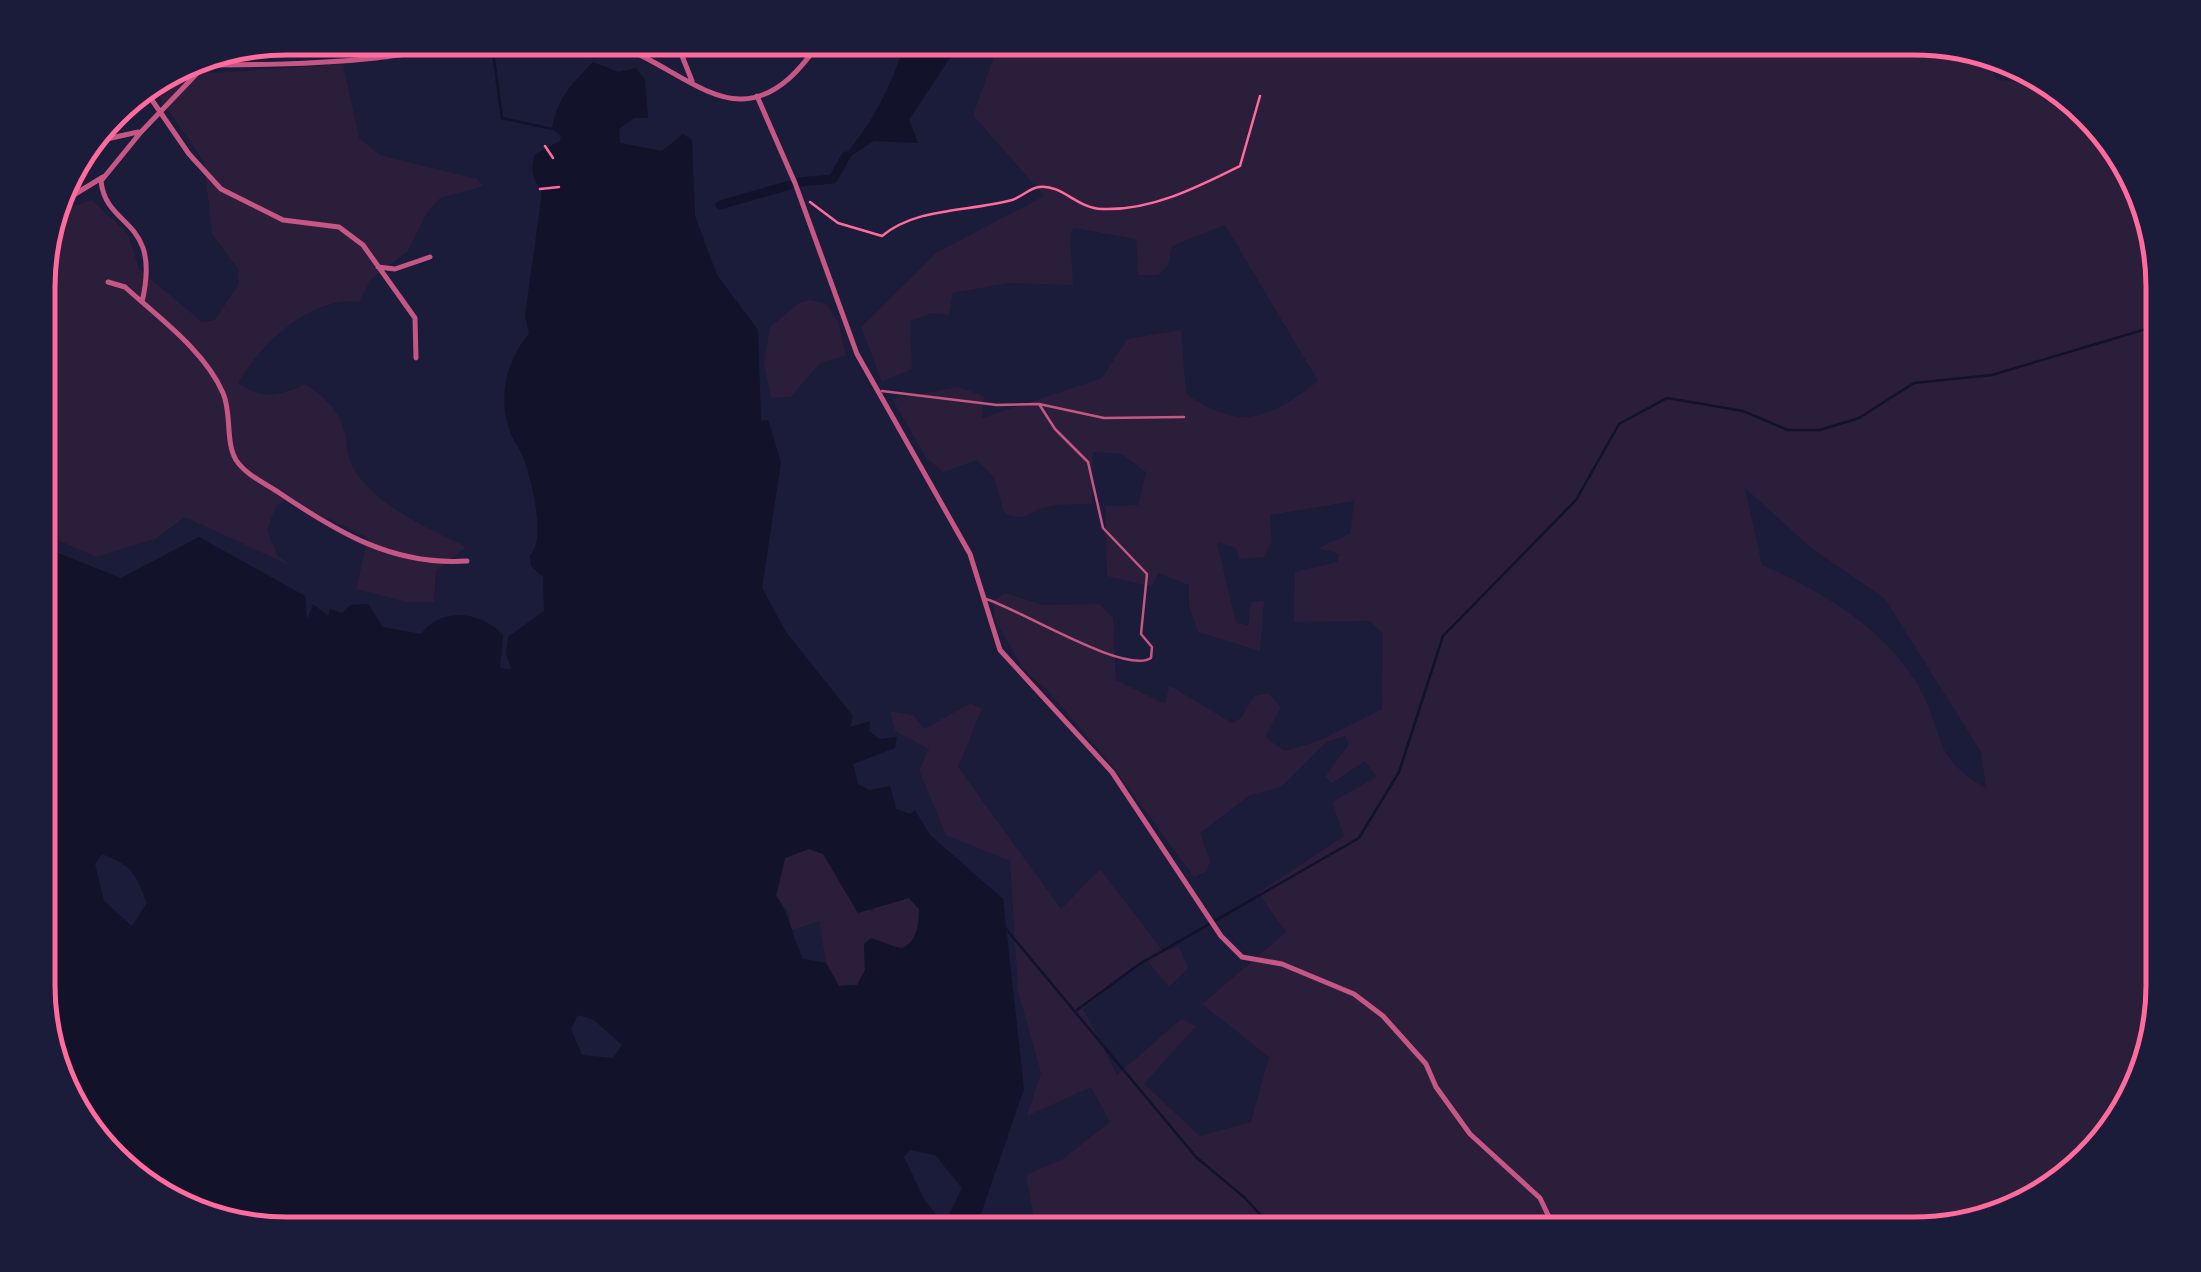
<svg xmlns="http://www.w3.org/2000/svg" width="2201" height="1272" font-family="Cabin,sans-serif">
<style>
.green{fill:#2a1e3b;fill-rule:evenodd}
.water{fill:#12122b;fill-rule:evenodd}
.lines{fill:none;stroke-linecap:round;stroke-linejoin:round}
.stream{stroke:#12122b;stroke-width:2.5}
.canal{stroke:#12122b;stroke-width:9}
.path{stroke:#ff6b9d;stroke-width:2.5}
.service{stroke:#c65784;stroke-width:2.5}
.minor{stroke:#c65784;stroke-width:5}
.rim{fill:none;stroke:#ff6b9d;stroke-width:5}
</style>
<rect width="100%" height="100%" fill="#1b1b3a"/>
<path class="green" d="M287 38H310L322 53 189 58Z
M1010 38H1278V49L1297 54 1311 53 1318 38H1914L1985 57 1997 80 2054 85 2122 149 2163 270V1000L2130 1110 2039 1201 1929 1234H1032L1035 1224 1026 1175 1063 1159 1110 1122 1091 1087 1027 1116 1041 1073 1018 991 1010 861 946 835 919 770 929 749 895 731 890 711 913 715 924 729 971 703 982 709 958 767 1061 909 1100 869 1163 951 1179 947 1188 968 1169 987 1145 958 1083 1009 1117 1075 1181 1019 1196 1026 1144 1084 1200 1136 1251 1122 1269 1057 1202 1004 1286 932 1258 893 1344 836 1332 802 1376 777 1365 761 1332 783 1325 777 1349 744 1345 736 1326 742 1281 787 1250 795 1200 833 1210 861 1207 871 1194 877 1107 759 1046 689 1024 670 995 620 993 601 1005 593 1043 605 1099 604 1113 618 1116 680 1165 704 1169 685 1232 723 1241 718 1254 696 1268 693 1281 707 1265 737 1285 751 1318 741 1382 709 1383 634 1370 621 1294 622 1295 572 1337 562 1339 554 1318 548 1350 534 1354 501 1270 515 1272 541 1264 557 1239 559 1236 548 1217 542 1236 623 1248 625 1251 602 1264 601 1260 651 1198 632 1189 605V585L1158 573 1152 587 1107 576 1105 506 1138 505 1146 472 1121 454 1093 452 1092 504C1077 505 1056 503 1042 508 1026 514 1022 523 1004 512L994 477 977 460 944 472 927 459 892 399 958 387 984 396 982 418 1102 378 1127 339 1181 330 1186 394C1241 432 1268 419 1318 381L1225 225 1172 246 1168 265 1158 275H1138L1136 239 1074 228 1070 233 1073 285 1008 283 953 293 949 315 932 313 910 321 912 369 882 382 861 327 936 253 1044 196 973 115 996 51ZM1745 488 1810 547 1885 599 1981 752 1986 788C1929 757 1945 729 1916 682 1881 626 1820 590 1762 565Z
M343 64 359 138 380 155 477 179 484 186 440 198 428 211 408 251 371 279 359 302C313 295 260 344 238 383 264 401 278 396 306 384 323 397 338 408 344 430 347 443 347 456 353 467 376 507 427 527 466 547L436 571 434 602H407L356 589 368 538 288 499 276 506 267 530 277 555 291 566 185 517 157 538 96 557 40 532V255L54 208 62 210 92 200 128 234 139 269 202 322 215 320 239 283 238 269 212 234 204 162 150 83 173 69 215 73Z
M810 300 826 304 838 322 846 355 819 364 791 397 771 398 764 363 770 327 799 303Z
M808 849 823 853 846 893 872 912 878 905 909 898 919 909C919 954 900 949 864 945L865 970 857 985 839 986 826 963 819 921 790 931V914L776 896 785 858Z"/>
<path class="water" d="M906 38H963L909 120 918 143 874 141 838 164C872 124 892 88 906 38Z
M593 62 618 72 636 68 645 80 648 118H634L619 129 620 143 662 151 683 134 692 140 695 216 717 275 758 330 761 421 768 420 781 462 762 588 786 632 853 716 850 727 870 721 869 731 879 739 897 737 895 748 853 764 858 784 869 790 890 786 896 809 910 814 915 810 930 835 1003 899 1024 1089 974 1234H296L290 1224 283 1226 281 1233 162 1201 79 1123 40 1017V546L121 578 199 537 305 596 307 620 313 604 328 616 330 609 342 613 350 605 368 604 383 627 421 634C441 607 481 611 503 635L500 668 511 669 506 654 508 637 544 611 543 577 531 566 530 555C547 539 531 478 523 457 519 447 512 439 509 429 498 395 507 359 529 334L525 316 542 193C533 178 530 171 535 154L560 141 561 136 552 129C557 98 572 84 593 62ZM809 849 823 854 858 913 909 898 919 909C919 925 917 941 902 949L871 938 864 944 865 970 857 985 839 986 826 963 803 959C792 936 790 915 776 896L785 858ZM102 854C133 866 135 873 147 903L132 926 104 901 95 864ZM578 1015 594 1020 622 1045 613 1058 582 1055 571 1029ZM910 1150 935 1155 962 1188 948 1217 939 1218 925 1201 904 1157Z"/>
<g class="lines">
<path class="stream" d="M491 38 502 118 552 129
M1006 929 1196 1157 1245 1198 1278 1234
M1077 1010 1138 965 1359 838 1399 772 1443 636 1576 500 1619 424 1667 398 1743 411 1788 430H1820L1859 418 1914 383 1992 375 2163 324"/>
<path class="canal" d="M799 182 833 179 846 156
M720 205 790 185"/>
<path class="path" d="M545 146 553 158
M540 189 559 187
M810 202 838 223 882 236C917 207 968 212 1012 200 1021 197 1030 188 1039 187 1062 184 1078 209 1102 209 1151 211 1198 187 1240 166L1260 96"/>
<path class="service" d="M882 391 997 405 1039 404 1104 418 1184 417
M986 599C1019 609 1125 675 1151 658L1152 647 1141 634 1147 574 1103 528 1088 462 1055 429 1039 404"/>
<path class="minor" d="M675 38 692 81
M178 65C243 65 311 65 376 58 446 50 516 35 588 39 644 42 697 101 742 99 779 98 803 66 823 38
M143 87 189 154 221 189 283 220 339 227 363 245 415 318 416 358
M757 96 795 183 857 354 970 554 1000 650 1112 772 1221 936 1242 957 1282 964 1354 994 1383 1016 1426 1064 1436 1087 1470 1134 1540 1198 1557 1234
M89 143 138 132
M54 207 103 177
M378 267 395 269 430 257
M108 282 125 287C158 317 205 351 223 393 232 413 225 441 236 460 245 474 264 483 278 492 337 532 393 566 467 561
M142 302C162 217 106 230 101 181L141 132 205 65"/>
</g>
<path d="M0 0H2201V1272H0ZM287 55H1914A232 232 0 0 1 2146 287V985A232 232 0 0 1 1914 1217H287A232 232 0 0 1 55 985V287A232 232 0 0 1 287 55Z" fill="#1b1b3a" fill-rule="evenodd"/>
<path class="rim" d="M287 55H1914A232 232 0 0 1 2146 287V985A232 232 0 0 1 1914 1217H287A232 232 0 0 1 55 985V287A232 232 0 0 1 287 55Z"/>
</svg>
